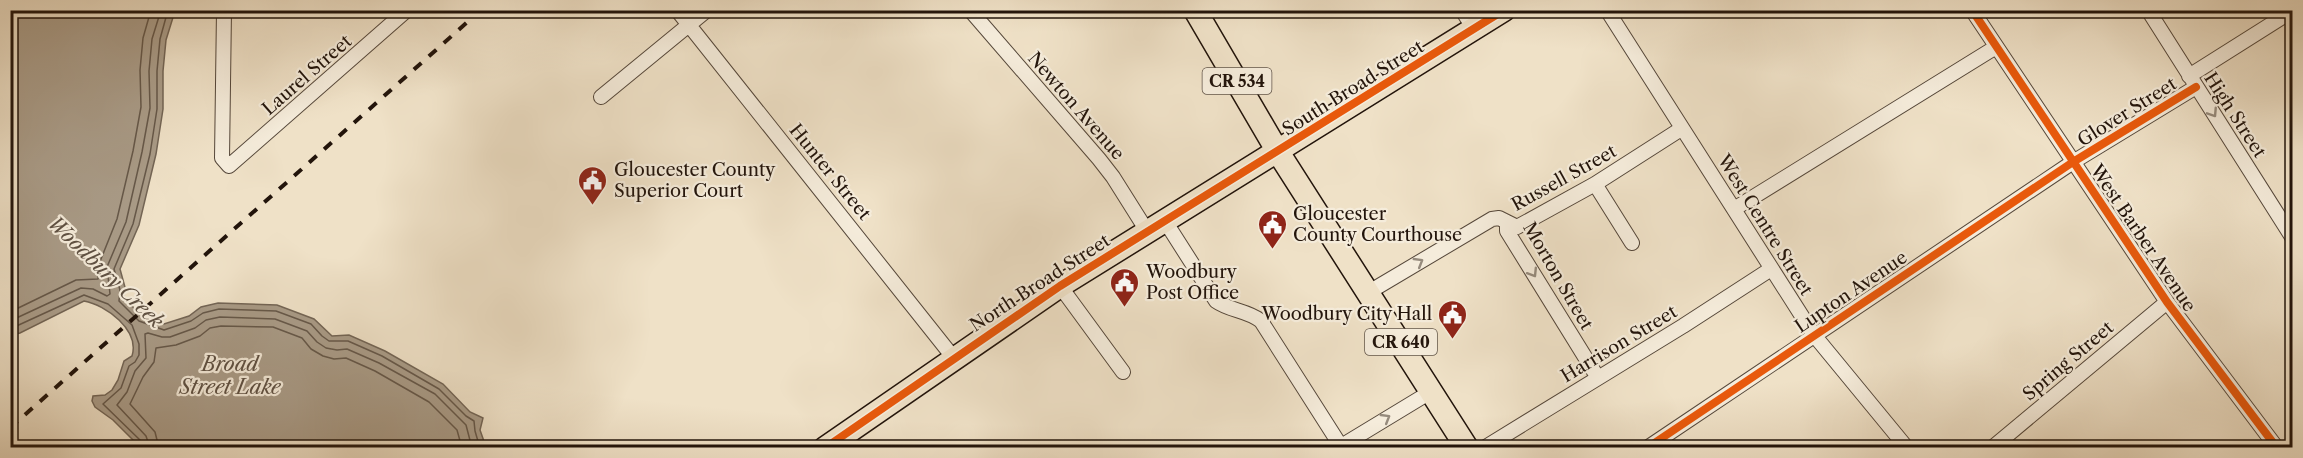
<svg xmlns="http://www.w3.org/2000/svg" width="2303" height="458" font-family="'Libre Caslon Text',serif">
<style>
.water{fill:#a99b87;stroke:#736555;stroke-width:1.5}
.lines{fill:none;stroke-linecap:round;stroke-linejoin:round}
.shore{stroke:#665849;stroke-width:1.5}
.minor-casing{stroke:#55473a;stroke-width:16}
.primary-casing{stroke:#22140b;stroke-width:25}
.minor{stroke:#f5ecdb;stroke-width:14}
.primary{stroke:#efe1c7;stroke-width:22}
.rail{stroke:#22140b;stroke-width:4;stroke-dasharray:10 10;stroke-linecap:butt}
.cycleway-casing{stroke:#f5ecdb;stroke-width:11}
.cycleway{stroke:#e8590c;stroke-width:8}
.oneway{stroke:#968b7d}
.labels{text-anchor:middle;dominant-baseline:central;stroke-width:4.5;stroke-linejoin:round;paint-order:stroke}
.shield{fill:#f5ecdb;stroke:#615549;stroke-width:1.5}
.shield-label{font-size:16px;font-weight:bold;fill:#22140b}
.street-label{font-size:18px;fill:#22140b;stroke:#f5ecdb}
.poi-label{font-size:18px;fill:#22140b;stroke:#f5ecdb;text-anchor:start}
.water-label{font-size:20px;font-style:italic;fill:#5f5143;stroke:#f5ecdb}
</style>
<rect width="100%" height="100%" fill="#efe1c7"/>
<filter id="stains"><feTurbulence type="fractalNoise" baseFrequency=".00333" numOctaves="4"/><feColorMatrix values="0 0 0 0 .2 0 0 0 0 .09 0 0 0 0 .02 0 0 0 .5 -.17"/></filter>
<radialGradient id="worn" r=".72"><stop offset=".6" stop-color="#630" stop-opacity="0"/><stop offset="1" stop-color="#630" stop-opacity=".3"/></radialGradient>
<path class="water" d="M12 11H175L166 40 163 71V109L156 154 139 225 120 269 126 291 123 297 142 316 164 324 189 316 201 307 218 303 277 305 314 319 332 336 349 335 385 351 443 384 470 412 483 418 480 430 486 447H140L113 420 95 407 92 401 93 396 105 395 112 390 118 380 124 361 132 356C140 330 106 305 84 301L20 333 11 335 10 28Z"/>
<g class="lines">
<path class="shore" d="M168 10 160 39 157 71V109L150 154 133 224 114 269 120 290 119 301 139 321 164 330 191 321 203 313 219 309 276 311 311 324 322 336 329 341H348L382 356 439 389 466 416 474 421 475 431 480 448
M10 312 76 280 98 279 99 264 117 219 133 151 141 107 140 70 143 38 151 10
M10 321 81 288 93 289 107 296 110 294 107 267 126 222 142 152 150 108 149 71 152 39 161 10
M10 329 84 295 108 304 132 325 139 344V355L135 362 129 366 121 388 103 404 141 441 142 448
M150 448 146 436 117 405 127 392 135 371 146 358 145 334 148 333 162 337H170L195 328 206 320 220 317 275 319 307 331 317 342 326 348 337 350 347 349 379 363 435 394 466 425 472 448
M159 448 155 432 130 404 143 377 154 362 156 348 176 345 200 336 210 328 221 326 273 327 302 338 311 349 323 356 334 359 346 358 375 371 429 402 457 430 462 448"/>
<defs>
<path id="minor" d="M224 10 222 158 229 166 407 10
M677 10 953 357
M970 10 1099 159 1113 177 1147 231
M1462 10 1474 29
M1607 10 1814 335 1907 448
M1972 10 2167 302 2277 448
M2148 10 2292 237
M2189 76 2292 11
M601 97 707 10
M1595 184 1632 243
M1734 209 1996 47
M1165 221 1216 301C1230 311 1247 310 1261 321L1342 448
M1507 222V231L1598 378
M1060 286 1123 372
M1369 292 1492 219 1499 218 1517 227 1595 184 1681 129
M1338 448 1432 391
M1484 448 1683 326 1771 269
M1647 448 2073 162 2196 87
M1992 448 2167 302"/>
<path id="primary" d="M1195 10 1278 152 1467 448
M825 448 1060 286 1504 10"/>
</defs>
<use href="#minor" class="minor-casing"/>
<use href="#primary" class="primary-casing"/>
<use href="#minor" class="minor"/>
<use href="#primary" class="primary"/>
<path class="rail" d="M10 428 481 10"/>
<defs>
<path id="cycleway" d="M1972 10 2167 302 2277 448
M825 448 1060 286 1504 10
M1647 448 2073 162 2196 87"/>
</defs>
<use href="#cycleway" class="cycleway-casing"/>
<use href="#cycleway" class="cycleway"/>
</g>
<defs><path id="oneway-chevron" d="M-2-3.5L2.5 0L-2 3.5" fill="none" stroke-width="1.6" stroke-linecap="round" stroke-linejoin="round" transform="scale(1.5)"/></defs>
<g class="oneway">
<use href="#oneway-chevron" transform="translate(2213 113) rotate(57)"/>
<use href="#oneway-chevron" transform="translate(1419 262) rotate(-31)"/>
<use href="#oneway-chevron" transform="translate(1533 273) rotate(58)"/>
<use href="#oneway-chevron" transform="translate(1386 418) rotate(-31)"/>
</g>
<defs>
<symbol id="civic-pin" viewBox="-11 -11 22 30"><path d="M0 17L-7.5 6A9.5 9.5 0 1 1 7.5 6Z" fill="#8f2418" stroke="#f5ecdb"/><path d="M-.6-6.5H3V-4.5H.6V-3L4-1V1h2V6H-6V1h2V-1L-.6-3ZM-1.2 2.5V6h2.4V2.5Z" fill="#fff"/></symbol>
</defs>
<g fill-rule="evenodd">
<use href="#civic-pin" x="576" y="164" width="33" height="45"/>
<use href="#civic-pin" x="1256" y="208" width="33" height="45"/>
<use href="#civic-pin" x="1108" y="266" width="33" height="45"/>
<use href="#civic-pin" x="1436" y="298" width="33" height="45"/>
</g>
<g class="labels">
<g class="shield">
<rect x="1202.5" y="68" width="69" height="26" rx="4.5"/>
<rect x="1365" y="329" width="72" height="26" rx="4.5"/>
</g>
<g class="shield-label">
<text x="1237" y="81">CR 534</text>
<text x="1401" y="342">CR 640</text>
</g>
<g class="street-label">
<text transform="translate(307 75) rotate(-41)">Laurel Street</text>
<text transform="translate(1353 88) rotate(-32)">South Broad Street</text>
<text transform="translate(1076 106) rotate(49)">Newton Avenue</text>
<text transform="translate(2127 112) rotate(-32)">Glover Street</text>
<text transform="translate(2235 115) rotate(57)">High Street</text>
<text transform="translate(830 172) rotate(51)">Hunter Street</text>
<text transform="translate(1564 178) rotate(-29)">Russell Street</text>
<text transform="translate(1765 225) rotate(58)">West Centre Street</text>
<text transform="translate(2143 238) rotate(56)">West Barber Avenue</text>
<text transform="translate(1558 276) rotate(60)">Morton Street</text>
<text transform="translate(1040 283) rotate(-33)">North Broad Street</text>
<text transform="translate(1851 292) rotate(-34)">Lupton Avenue</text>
<text transform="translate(1619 344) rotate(-31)">Harrison Street</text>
<text transform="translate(2068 361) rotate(-40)">Spring Street</text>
</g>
<g class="poi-label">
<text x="614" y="170">Gloucester County<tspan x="614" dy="21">Superior Court</tspan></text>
<text x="1293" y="214">Gloucester<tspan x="1293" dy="21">County Courthouse</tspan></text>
<text x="1146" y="272">Woodbury<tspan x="1146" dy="21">Post Office</tspan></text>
<text x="1432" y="314" text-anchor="end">Woodbury City Hall</text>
</g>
<g class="water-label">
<text transform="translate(106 272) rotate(44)">Woodbury Creek</text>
<text x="230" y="364">Broad<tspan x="230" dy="23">Street Lake</tspan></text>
</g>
</g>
<rect width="2303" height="458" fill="none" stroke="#efe1c7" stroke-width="36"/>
<rect x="12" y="12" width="2279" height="434" fill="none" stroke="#22140b" stroke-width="3"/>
<rect x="18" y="18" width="2267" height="422" fill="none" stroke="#22140b" stroke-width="1.5"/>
<rect width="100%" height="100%" filter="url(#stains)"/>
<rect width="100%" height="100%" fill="url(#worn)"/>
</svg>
